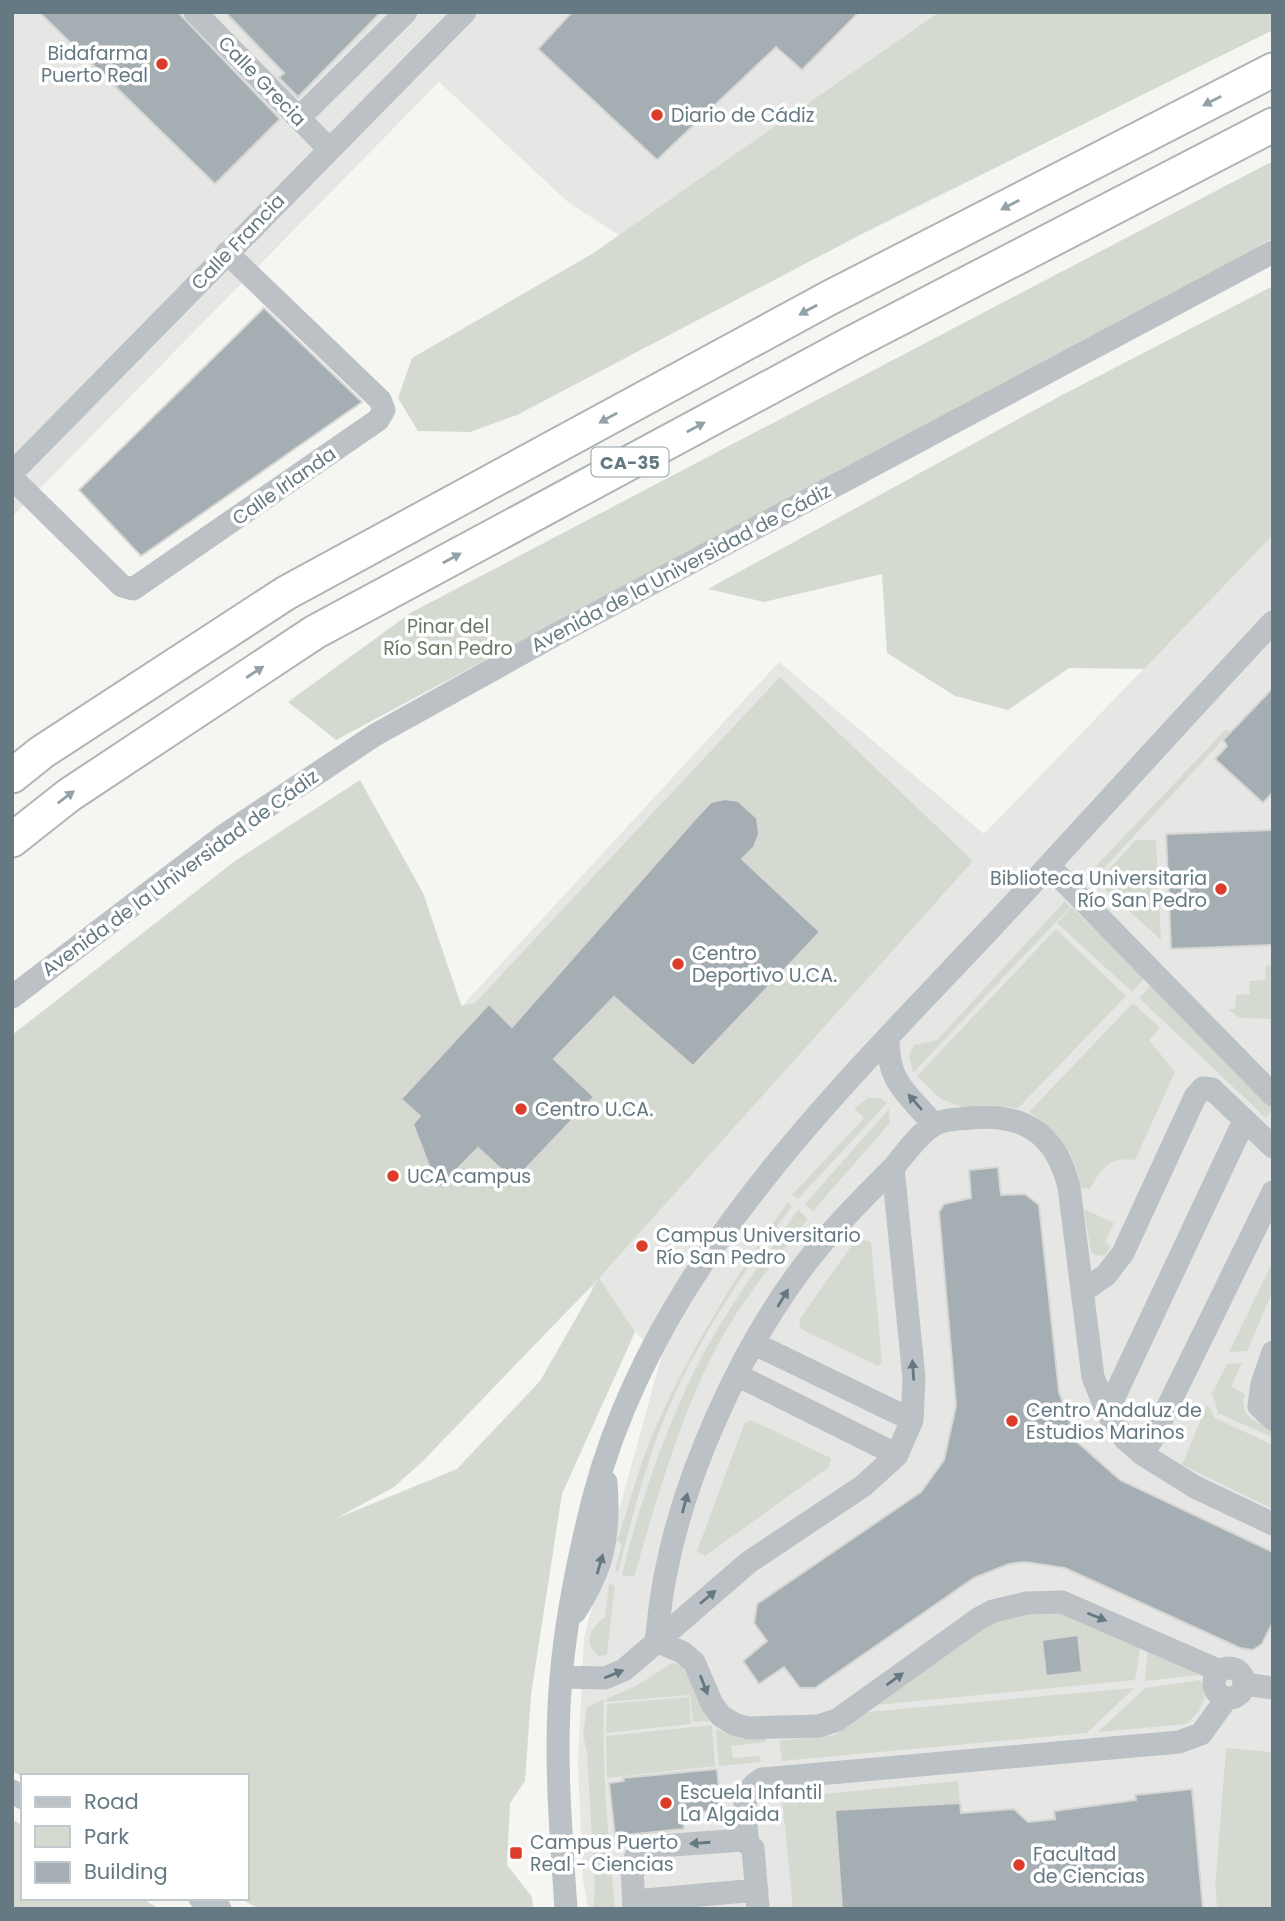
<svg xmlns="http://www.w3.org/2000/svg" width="1285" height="1921" font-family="Poppins,sans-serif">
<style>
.built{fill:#e6e6e5}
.green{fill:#d5dad1}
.building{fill:#a5afb3;stroke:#d6d6d4;stroke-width:2}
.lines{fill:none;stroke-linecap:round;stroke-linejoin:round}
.highway-casing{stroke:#afb4b7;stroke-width:37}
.minor{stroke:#bbc1c4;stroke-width:23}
.highway{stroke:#fff;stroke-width:33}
.oneway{fill:#93a1a8}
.oneway2{fill:#657982}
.poi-dot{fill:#dc3d2b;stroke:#fff;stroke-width:2.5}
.labels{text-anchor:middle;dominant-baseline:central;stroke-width:7;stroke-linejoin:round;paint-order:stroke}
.shield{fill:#fff;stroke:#93a1a8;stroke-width:2}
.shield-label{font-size:18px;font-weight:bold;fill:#657982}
.poi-label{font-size:19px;fill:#657982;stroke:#fff;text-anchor:start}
.street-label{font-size:19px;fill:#657982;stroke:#fff}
.park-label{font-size:19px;fill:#6b7964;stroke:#fff}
</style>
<rect width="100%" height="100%" fill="#f5f5f2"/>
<path class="built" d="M12 12H939L620 236 568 202 439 82 12 517Z
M1273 535V1752L1226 1749 1215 1886 1217 1909H588L583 1881 578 1762 584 1637 661 1358 591 1287 394 1487 327 1523 12 1206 423 893 462 1006 779 662 984 834Z"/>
<path class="green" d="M939 12H1273V30L858 236 517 415 470 432 418 431 398 398 412 358 592 254Z
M1273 161V238L1244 255 336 740 288 702 412 612Z
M1273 286V535L1144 669 1069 668 1008 710 955 696 887 653 882 574 764 602 708 589 1066 393Z
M780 677 973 861 599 1278 422 1462 394 1487 335 1519 457 1469 540 1381 599 1278 635 1332 562 1494 531 1695 525 1781 510 1803 507 1865 532 1897 533 1909H260L239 1898H247V1776L23 1777 12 1771V1035L235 861 360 780 423 893 461 1006 475 1003Z
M1226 729 1230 732 1097 876 1096 866Z
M1136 840H1156L1161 940 1097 882Z
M1065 901 1070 907 913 1073 909 1055 914 1045 937 1040Z
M1071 907 1145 978 1132 992 1057 923Z
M1056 929 1126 996 1018 1108 988 1105 965 1108 941 1099 917 1076Z
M1266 965H1273V1019L1240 1018 1228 1009H1235L1236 995 1250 994 1249 981 1265 980Z
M1150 986 1270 1104 1272 1109 1266 1118 1139 998Z
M1133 1003 1160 1028 1149 1040 1175 1072 1135 1160C1110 1156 1101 1169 1090 1189L1081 1188C1078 1157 1055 1127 1029 1112Z
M868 1098H881L887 1103 798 1199 792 1195 864 1118 854 1109Z
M889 1109 890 1123 813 1211 805 1204Z
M787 1203 792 1206C741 1276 689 1351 659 1432 642 1478 630 1525 618 1572L615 1571 622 1544 617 1541C630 1502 640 1462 657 1424 693 1345 737 1274 787 1203Z
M1084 1209 1114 1223 1105 1242 1111 1246 1105 1255 1098 1256 1091 1252Z
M798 1210 808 1219C780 1254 751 1289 728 1327 683 1403 659 1492 634 1577L622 1575C638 1508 660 1445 689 1382 718 1321 759 1265 798 1210Z
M857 1238 871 1242 882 1362 878 1366 801 1329 799 1320Z
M1273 1261V1291L1247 1351 1229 1352Z
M1242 1363 1231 1386 1245 1394C1238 1416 1256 1422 1273 1429V1438L1218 1413 1212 1393 1227 1364Z
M1207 1404 1215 1418 1273 1445V1509L1182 1465Z
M751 1420 831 1458 829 1467 705 1556 697 1551 745 1422Z
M609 1584 615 1585 607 1655 599 1656C581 1642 591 1628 605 1617Z
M1053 1609 1141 1643 1135 1680 875 1705 988 1621Z
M1148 1649 1197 1672 1199 1675 1145 1681Z
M672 1663 680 1664 685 1671 710 1721 693 1722 690 1695 606 1702V1699L636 1686Z
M1200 1680 1207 1691 1199 1711 1187 1724 1098 1732 1145 1688Z
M1134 1688 1087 1733 782 1761 779 1741 835 1735 867 1712Z
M689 1697 691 1724 606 1733 607 1704Z
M604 1699C602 1771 608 1837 615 1909H593L595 1891 587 1752 583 1735 587 1707Z
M712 1725 715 1766 607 1778 606 1736Z
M716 1729 741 1739H766V1742L731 1746 733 1758 760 1756 761 1762 719 1766Z
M1226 1748 1273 1752V1909H1217L1215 1886Z
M958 1781 960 1803 835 1810 842 1907 793 1909 782 1798Z
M12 1819 23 1826V1898H141L160 1909H12Z"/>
<path class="building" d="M39 12H178L280 119 215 184Z
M225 12H381L298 97 279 78 284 73Z
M572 12H859L802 70 776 47 657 160 538 49Z
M264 308 362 402 141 556 79 490Z
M1273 688V792L1263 803 1215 759 1227 746 1223 740Z
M725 799 738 801 757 818 759 834 754 847 742 859 820 932 693 1066 614 997 554 1059 594 1097 514 1181 478 1148 438 1189 413 1124 420 1116 401 1099 489 1004 512 1027 696 818 711 802Z
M1273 830V945L1171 949 1166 834Z
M998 1167 1001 1195 1025 1194 1039 1205 1059 1392 1077 1442 1120 1480 1273 1552V1622L1262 1644 1253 1650 1240 1648 1065 1568 1025 1562 1009 1564 974 1578 815 1688H800L784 1667 759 1684 743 1661 767 1641 754 1623 757 1604 921 1492 944 1460 956 1406 939 1212 944 1204 971 1198 969 1170Z
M1078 1635 1082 1672 1046 1676 1042 1640Z
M717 1769 721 1810 683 1814 684 1829 615 1836 609 1783 624 1781 623 1778Z
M1192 1789 1203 1909H842L835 1810 960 1803 961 1813 1014 1809 1028 1822 1055 1819 1054 1811 1136 1800 1135 1795Z"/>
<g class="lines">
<defs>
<path id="highway" d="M12 776 42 752 286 593 829 298 1273 70
M12 840 69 795 315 632 852 343 1273 125"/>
</defs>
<use href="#highway" class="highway-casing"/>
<path class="minor" d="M195 12 329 149
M299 118 406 12
M12 473 465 12
M12 478 122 586 133 589 378 420 384 410 380 400 227 253
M1049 866 1273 1095
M12 997 226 834 375 735 555 635 1273 252
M888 1038C888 1084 906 1091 934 1125
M1083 1291 1106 1275 1123 1253 1195 1097 1203 1088 1212 1089 1273 1147
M755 1344 912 1420
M1273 1352 1262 1384 1259 1406 1273 1419
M739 1376 897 1455
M1107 1412 1244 1121
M1142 1454 1151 1441 1273 1192
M575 1612C604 1567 610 1535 606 1482
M656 1641 682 1652 694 1662 712 1704 721 1716 734 1724 748 1728 819 1726 837 1720 978 1619 993 1611 1027 1603 1062 1602 1220 1671
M656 1641C659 1618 661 1595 666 1572 685 1474 738 1356 797 1275 825 1236 859 1202 893 1168
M1214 1683a15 15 0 1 1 30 0a15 15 0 1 1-30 0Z
M561 1677 605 1678 624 1670 749 1562 863 1486 897 1455 912 1420 914 1378 893 1168C904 1155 919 1133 934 1125 943 1119 960 1119 971 1118 1025 1113 1056 1134 1069 1187L1093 1377 1107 1412 1125 1439 1142 1454 1195 1487 1273 1524
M1245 1684 1273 1688
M12 1791 23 1798
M748 1844C746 1819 737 1793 762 1779L1179 1742 1201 1734 1227 1698
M200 1898 220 1909
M634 1901 757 1890
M566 1909C561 1833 554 1754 561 1678 566 1617 579 1555 594 1496 655 1266 833 1096 991 928 1085 827 1178 723 1273 622
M634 1909 632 1867 636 1856 659 1846 743 1840 753 1848 758 1909"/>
<use href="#highway" class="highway"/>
</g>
<defs><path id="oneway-solid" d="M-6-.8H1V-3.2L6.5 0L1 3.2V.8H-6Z" transform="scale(1.75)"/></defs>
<g class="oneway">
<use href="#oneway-solid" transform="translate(1212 101) rotate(153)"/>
<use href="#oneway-solid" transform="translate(1010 205) rotate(153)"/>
<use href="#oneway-solid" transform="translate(808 310) rotate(151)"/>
<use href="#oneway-solid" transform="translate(608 418) rotate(151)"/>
<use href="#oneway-solid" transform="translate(696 427) rotate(-28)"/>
<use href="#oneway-solid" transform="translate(452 558) rotate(-28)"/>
<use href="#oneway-solid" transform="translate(255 672) rotate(-33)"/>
<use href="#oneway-solid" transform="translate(66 797) rotate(-37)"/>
</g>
<g class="oneway2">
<use href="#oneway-solid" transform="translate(915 1102) rotate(-131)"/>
<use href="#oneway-solid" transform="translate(783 1298) rotate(-59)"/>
<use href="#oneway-solid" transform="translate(913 1370) rotate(-94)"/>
<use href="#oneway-solid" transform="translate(685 1503) rotate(-75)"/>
<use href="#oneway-solid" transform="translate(600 1564) rotate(-74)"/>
<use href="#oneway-solid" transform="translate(708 1597) rotate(-40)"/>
<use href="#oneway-solid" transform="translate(1097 1617) rotate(22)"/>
<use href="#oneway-solid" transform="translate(614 1674) rotate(-22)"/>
<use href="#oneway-solid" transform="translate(895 1679) rotate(-36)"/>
<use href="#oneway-solid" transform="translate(704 1685) rotate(69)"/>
<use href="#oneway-solid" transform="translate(700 1843) rotate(176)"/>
</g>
<g class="poi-dot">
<circle cx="162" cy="64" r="7"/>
<circle cx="657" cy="115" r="7"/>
<circle cx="1221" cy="889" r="7"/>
<circle cx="678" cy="964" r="7"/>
<circle cx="521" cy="1109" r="7"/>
<circle cx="393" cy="1176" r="7"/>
<circle cx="642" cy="1246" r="7"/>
<circle cx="1012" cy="1421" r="7"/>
<circle cx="666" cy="1803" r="7"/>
<rect x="509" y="1846" width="14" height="14" rx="3.5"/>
<circle cx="1019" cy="1865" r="7"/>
</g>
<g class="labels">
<rect class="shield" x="591.5" y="447.5" width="77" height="29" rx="5"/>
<g class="shield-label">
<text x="630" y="462">CA-35</text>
</g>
<g class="poi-label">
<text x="148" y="53" text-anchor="end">Bidafarma<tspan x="148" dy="22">Puerto Real</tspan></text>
<text x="671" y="115">Diario de Cádiz</text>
<text x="1207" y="878" text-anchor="end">Biblioteca Universitaria<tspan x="1207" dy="22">Río San Pedro</tspan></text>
<text x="692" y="953">Centro<tspan x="692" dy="22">Deportivo U.CA.</tspan></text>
<text x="535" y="1109">Centro U.CA.</text>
<text x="407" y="1176">UCA campus</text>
<text x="656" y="1235">Campus Universitario<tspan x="656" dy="22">Río San Pedro</tspan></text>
<text x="1026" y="1410">Centro Andaluz de<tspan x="1026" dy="22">Estudios Marinos</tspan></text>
<text x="680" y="1792">Escuela Infantil<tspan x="680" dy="22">La Algaida</tspan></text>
<text x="530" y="1842">Campus Puerto<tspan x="530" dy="22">Real - Ciencias</tspan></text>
<text x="1033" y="1854">Facultad<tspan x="1033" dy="22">de Ciencias</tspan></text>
</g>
<g class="street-label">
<text transform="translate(262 81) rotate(46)">Calle Grecia</text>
<text transform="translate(238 242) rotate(-46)">Calle Francia</text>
<text transform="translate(284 486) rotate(-35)">Calle Irlanda</text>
<text transform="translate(681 568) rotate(-28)">Avenida de la Universidad de Cádiz</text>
<text transform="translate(180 873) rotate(-36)">Avenida de la Universidad de Cádiz</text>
</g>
<g class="park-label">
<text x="448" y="626">Pinar del<tspan x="448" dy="22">Río San Pedro</tspan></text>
</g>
</g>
<rect width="1285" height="1921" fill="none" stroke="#657982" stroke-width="28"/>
<rect x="21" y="1774" width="228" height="126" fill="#ffffff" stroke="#c1c9cd" stroke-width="2"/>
<rect x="35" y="1797" width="35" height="10" fill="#bbc1c4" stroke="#c1c9cd" stroke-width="2"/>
<text x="84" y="1809" font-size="21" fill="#657982">Road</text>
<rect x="35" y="1826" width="35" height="21" fill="#d5dad1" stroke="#c1c9cd" stroke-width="2"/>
<text x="84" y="1844" font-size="21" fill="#657982">Park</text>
<rect x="35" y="1862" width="35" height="21" fill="#a5afb3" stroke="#c1c9cd" stroke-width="2"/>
<text x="84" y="1879" font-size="21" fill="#657982">Building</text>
</svg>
